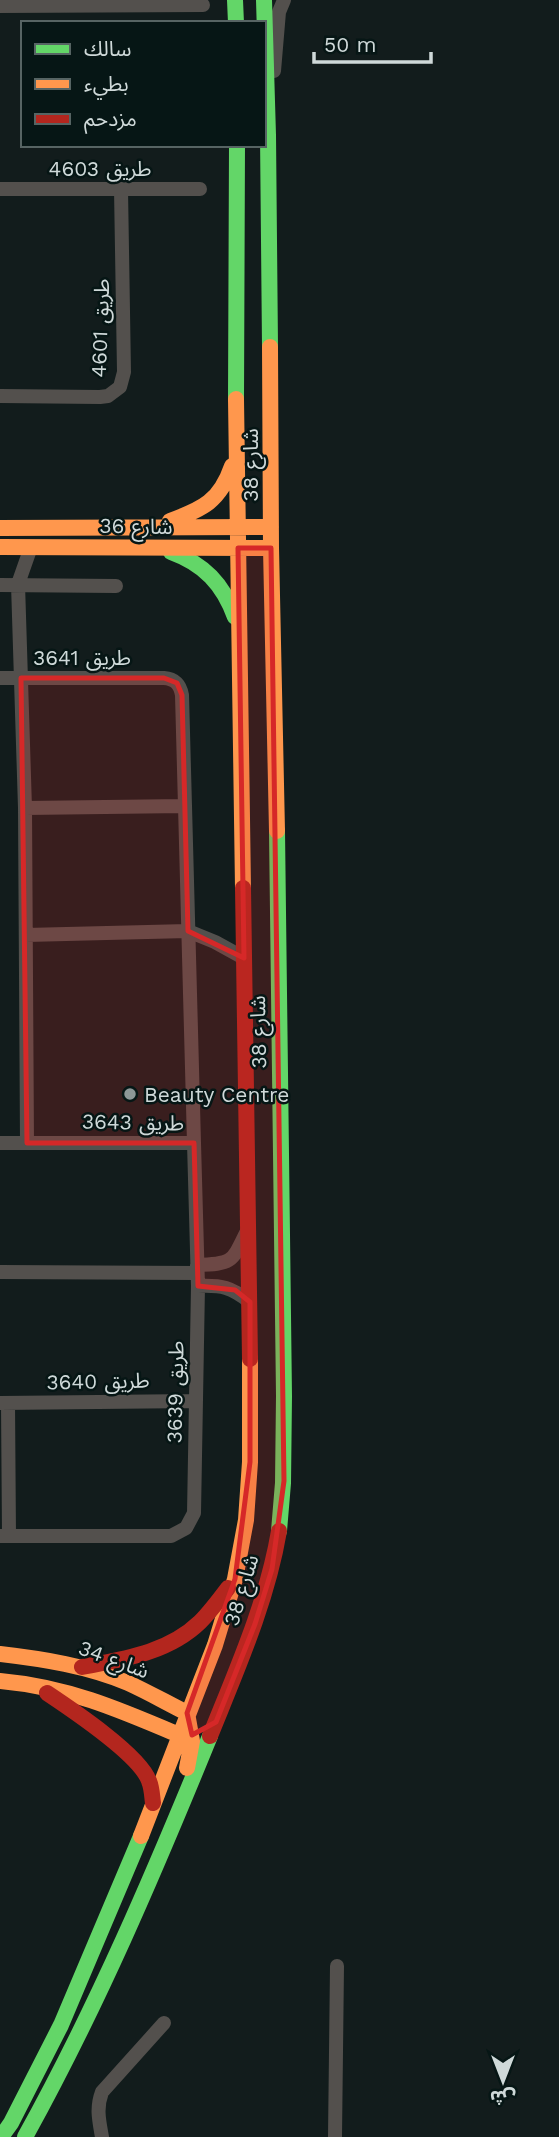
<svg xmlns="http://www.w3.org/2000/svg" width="559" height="2137" font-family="'Work Sans','Noto Sans Arabic',sans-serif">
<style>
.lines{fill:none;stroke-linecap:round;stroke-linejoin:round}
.street{stroke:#53504d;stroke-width:14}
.fast{stroke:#63d668;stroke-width:16}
.slow{stroke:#ff974d;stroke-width:16}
.jam{stroke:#b3261e;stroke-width:16}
.marked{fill:#d62828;fill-opacity:0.2;stroke:#d62828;stroke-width:5;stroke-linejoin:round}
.poi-dot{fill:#8d9797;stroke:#061615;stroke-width:2.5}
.labels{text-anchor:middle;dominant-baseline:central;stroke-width:5;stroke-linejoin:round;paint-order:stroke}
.street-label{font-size:21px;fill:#cfd9d9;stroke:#061615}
.poi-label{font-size:21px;fill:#cfd9d9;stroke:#061615;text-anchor:start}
</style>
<rect width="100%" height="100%" fill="#121c1c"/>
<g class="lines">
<path class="street" d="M0 6 203 5
M274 71 279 12 284 0
M0 189H200
M0 396 100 397 108 396 120 387 124 372 121 189
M0 585 116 586
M0 678H164C175 679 180 684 182 695L185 806
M25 808 185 806 194 1143
M26 935 188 931 215 942 244 958
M0 1143H27L25 808 18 584 31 547
M197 1265C233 1264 232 1262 247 1231
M0 1272 197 1273
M198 1286C222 1285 231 1287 250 1302
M0 1403 196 1401
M8 1403 9 1536
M0 1536H171L186 1528 194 1513 198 1286 194 1143H27
M102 2137C99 2120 96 2108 102 2092L164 2023
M335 2137 337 1966"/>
<path class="fast" d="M235 0 236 23
M264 0 268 135 270 347
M236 399 237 145
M171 552C204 564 223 584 235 617
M277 831 284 1396 283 1483 279 1531
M1 2137 11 2123 61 2025 141 1836
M25 2137C97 2007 154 1873 210 1736"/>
<path class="slow" d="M270 347 271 548 277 831
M236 399 243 888
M170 521C203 509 220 501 232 466
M0 528 271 527
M0 547 271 548
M0 1654C43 1659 88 1666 128 1683 148 1692 167 1703 187 1713L192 1741 187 1768
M0 1681C67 1687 118 1709 179 1735H189
M141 1836 215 1645 235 1579 246 1520 250 1462V1359"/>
<path class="jam" d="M243 888 250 1359
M82 1667C124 1659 168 1653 200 1622 210 1612 219 1600 228 1588
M47 1693C71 1709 140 1755 149 1781 152 1788 152 1796 153 1803
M210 1736C237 1669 267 1602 279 1531"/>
</g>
<path class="marked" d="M238 548H271L284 1481 272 1569 255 1624 216 1722 192 1735 187 1713 235 1579 250 1462V1302L235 1290 198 1286 194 1143H27L21 678H164L177 683 182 695 188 931 244 958Z"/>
<circle class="poi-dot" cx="130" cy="1094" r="7"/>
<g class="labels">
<g class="street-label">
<text x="100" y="168">طريق 4603</text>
<text transform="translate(100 328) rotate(-88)">طريق 4601</text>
<text transform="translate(250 465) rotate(-90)">شارع 38</text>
<text transform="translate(136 526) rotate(1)">شارع 36</text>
<text x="82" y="657">طريق 3641</text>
<text transform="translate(258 1032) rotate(-91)">شارع 38</text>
<text transform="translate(133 1122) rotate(1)">طريق 3643</text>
<text transform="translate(98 1381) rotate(-1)">طريق 3640</text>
<text transform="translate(175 1392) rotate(-89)">طريق 3639</text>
<text transform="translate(241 1590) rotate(-73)">شارع 38</text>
<text transform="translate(114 1659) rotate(20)">شارع 34</text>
</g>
<g class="poi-label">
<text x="144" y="1094">Beauty Centre</text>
</g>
</g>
<rect x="21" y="21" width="245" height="126" fill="#061615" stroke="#566463" stroke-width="2"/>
<rect x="35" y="44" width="35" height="10" fill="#63d668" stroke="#566463" stroke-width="2"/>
<text x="84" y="56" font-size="21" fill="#cfd9d9">سالك</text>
<rect x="35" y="79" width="35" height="10" fill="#ff974d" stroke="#566463" stroke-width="2"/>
<text x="84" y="91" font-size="21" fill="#cfd9d9">بطيء</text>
<rect x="35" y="114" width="35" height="10" fill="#b3261e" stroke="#566463" stroke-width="2"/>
<text x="84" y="126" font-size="21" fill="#cfd9d9">مزدحم</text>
<g transform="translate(503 2081) rotate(180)" stroke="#061615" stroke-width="5" paint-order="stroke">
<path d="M0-5L12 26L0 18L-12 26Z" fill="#cfd9d9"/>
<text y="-10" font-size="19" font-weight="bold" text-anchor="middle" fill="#cfd9d9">ش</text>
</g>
<path d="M314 52v10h117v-10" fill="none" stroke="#cfd9d9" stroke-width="3.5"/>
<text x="324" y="52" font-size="21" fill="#cfd9d9" stroke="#061615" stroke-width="5" paint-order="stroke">50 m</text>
</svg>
